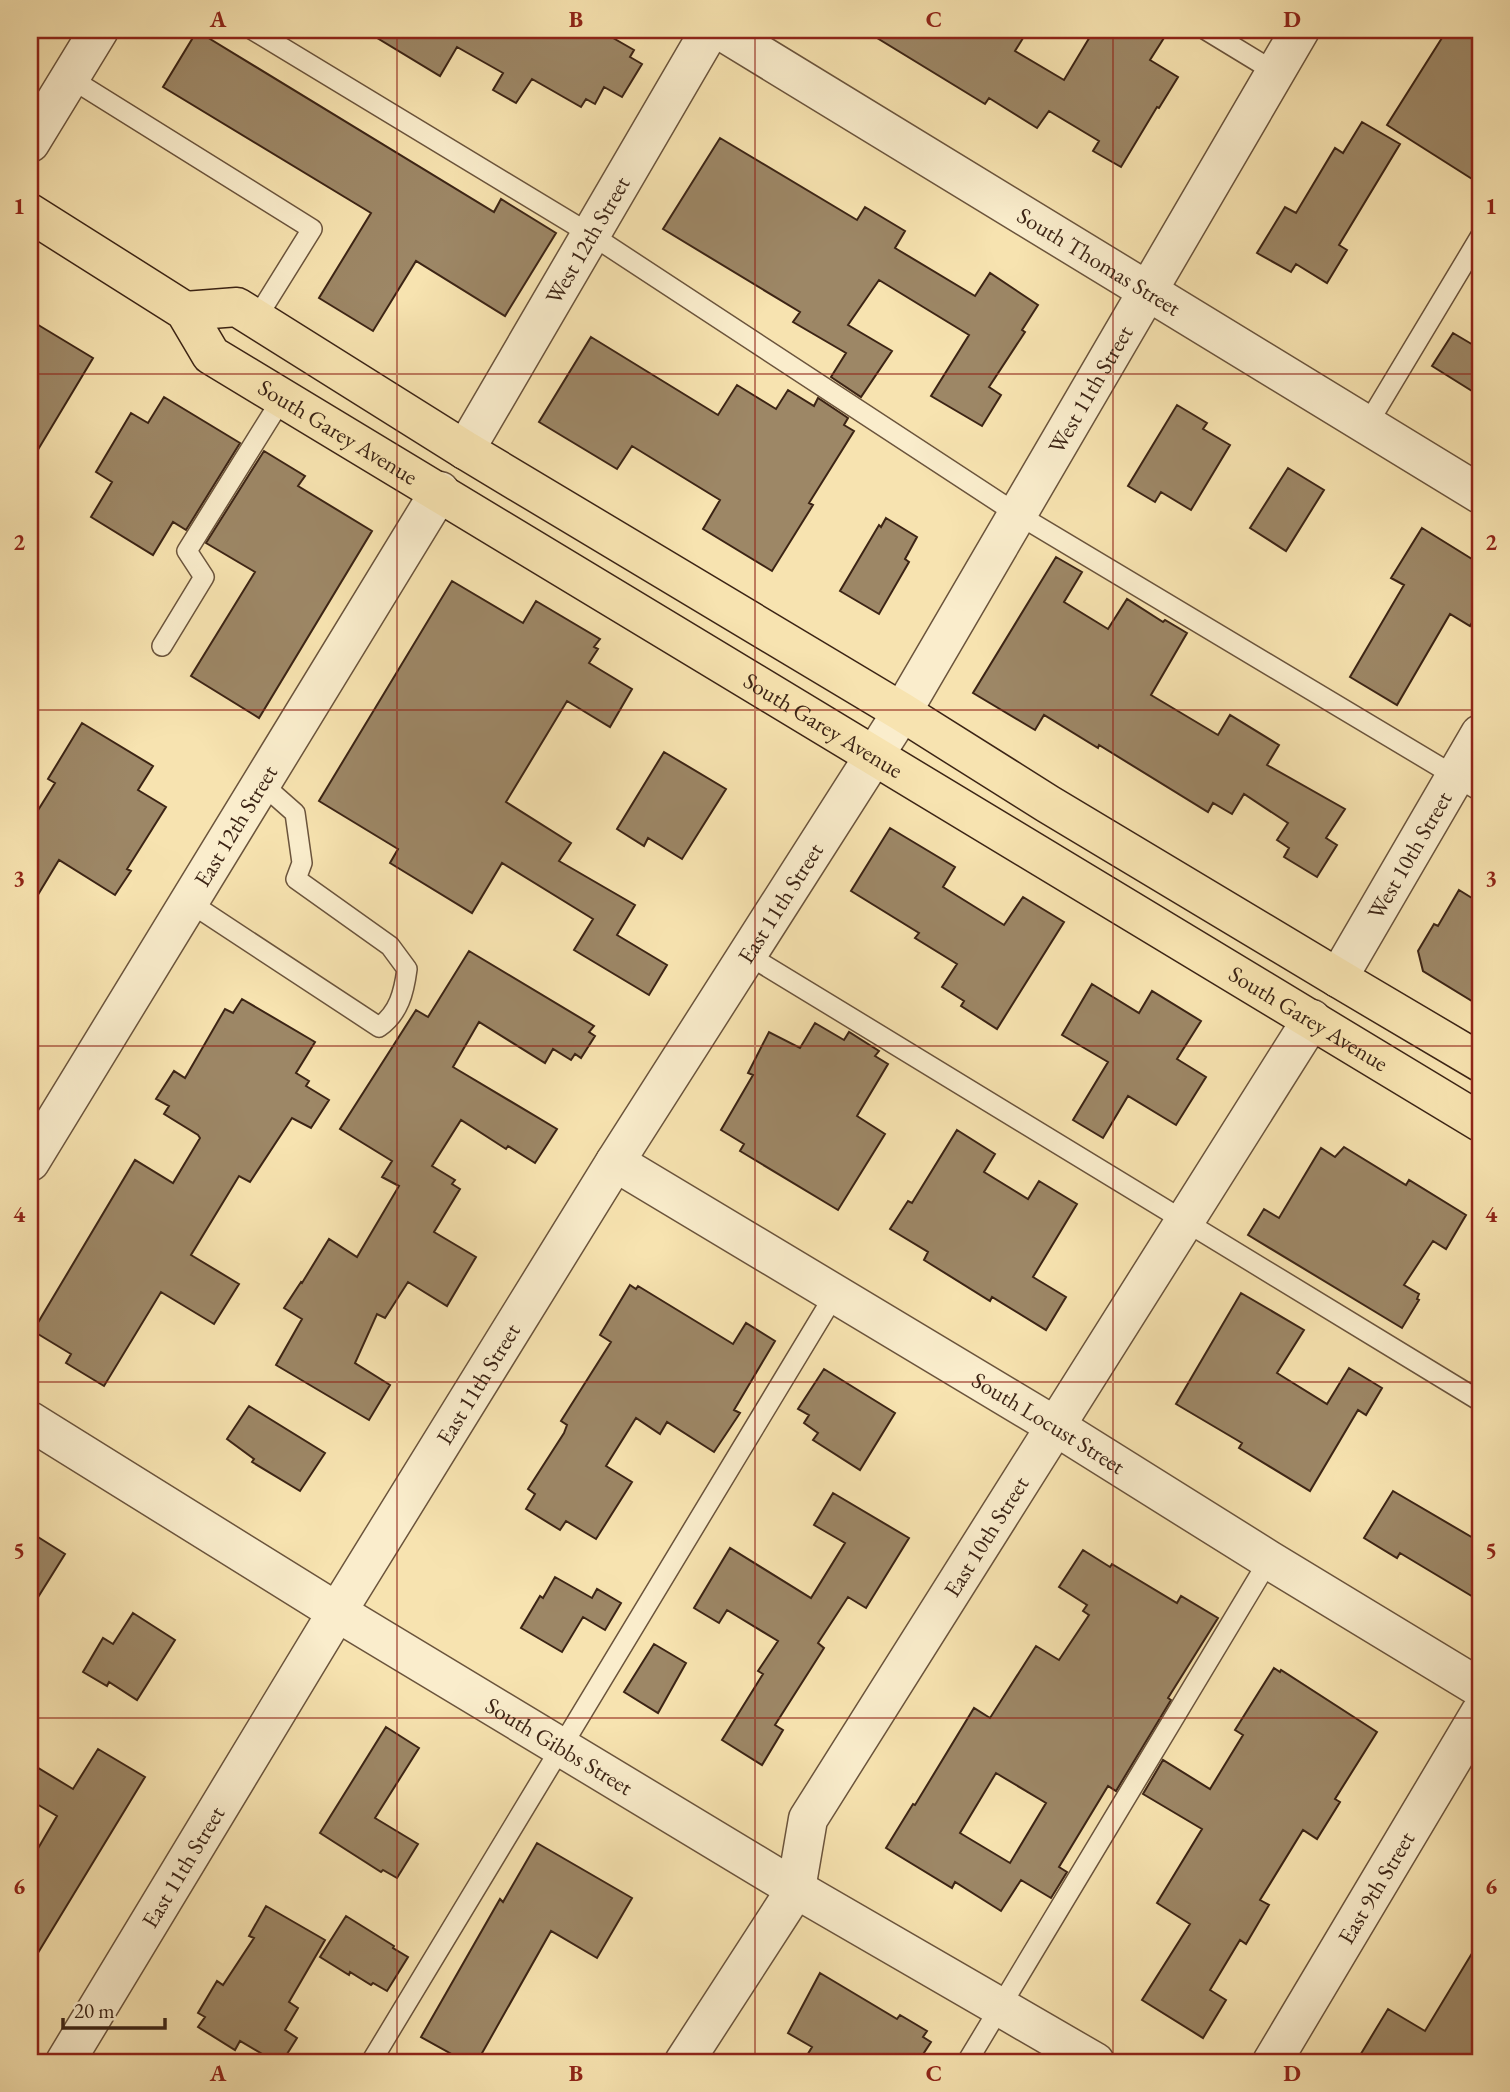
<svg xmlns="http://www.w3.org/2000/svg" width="1510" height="2092" font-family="'EB Garamond',serif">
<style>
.building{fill:#9d8766;stroke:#3c2415;stroke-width:2;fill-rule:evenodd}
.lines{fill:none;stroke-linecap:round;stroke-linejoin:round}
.service-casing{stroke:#6b543c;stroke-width:22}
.minor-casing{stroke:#6b543c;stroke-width:41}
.tertiary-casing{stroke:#6b543c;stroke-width:41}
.primary-casing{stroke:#3c2415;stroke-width:41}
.service{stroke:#faedcc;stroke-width:19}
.minor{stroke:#faedcc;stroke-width:38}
.tertiary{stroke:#faedcc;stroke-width:38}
.primary{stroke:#f7e3b0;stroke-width:38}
.grid{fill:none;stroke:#8f2418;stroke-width:2;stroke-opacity:0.55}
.labels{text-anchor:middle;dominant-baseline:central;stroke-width:5;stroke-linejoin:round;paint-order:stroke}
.street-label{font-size:23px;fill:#3c2415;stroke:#faedcc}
.neatline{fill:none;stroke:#8f2418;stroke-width:2.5}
.grid-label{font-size:23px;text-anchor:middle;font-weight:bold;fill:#8f2418}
</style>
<rect width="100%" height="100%" fill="#f7e3b0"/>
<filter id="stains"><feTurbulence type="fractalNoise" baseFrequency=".00286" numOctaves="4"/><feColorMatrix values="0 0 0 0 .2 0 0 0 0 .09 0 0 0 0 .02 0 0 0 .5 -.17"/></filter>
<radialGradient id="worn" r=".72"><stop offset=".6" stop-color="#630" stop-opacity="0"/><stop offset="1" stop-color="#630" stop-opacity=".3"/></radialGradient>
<path class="building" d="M364 30H599L634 50 630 57 642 64 622 97 604 87 595 104 586 99 581 107 532 79 516 103 493 90 503 73 457 47 440 76Z
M864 30H1028L1015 51 1064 80 1094 30H1169L1150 60 1178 77 1159 108 1157 107 1121 167 1093 151 1099 141 1049 111 1037 128 989 98 985 104Z
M1447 30H1480V184L1387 125Z
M197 31 494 212 501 199 556 233 505 316 416 261 373 331 319 298 371 213 163 87Z
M1362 122 1400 144 1339 245 1347 250 1327 283 1296 264 1291 272 1257 253 1285 207 1296 213 1335 148 1343 153Z
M720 138 857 220 865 207 905 231 895 248 975 296 990 273 1038 305 1022 330 1025 332 989 387 1001 395 982 426 931 396 969 335 879 280 848 325 892 351 861 397 831 377 846 353 793 322 800 312 663 229Z
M30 320 93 358 30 463Z
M1453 333 1480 349V396L1432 366Z
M591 337 718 415 737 385 776 409 788 390 814 406 818 398 848 418 844 425 854 431 809 503 813 505 772 571 703 529 720 500 632 446 617 469 539 422Z
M164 397 240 443 186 530 173 522 153 555 91 517 112 482 96 472 131 413 148 423Z
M1177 405 1207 423 1203 429 1230 445 1191 510 1161 492 1155 502 1128 486Z
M264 451 305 476 298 486 372 531 259 718 191 676 255 572 206 543Z
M1288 468 1324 490 1286 551 1250 528Z
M886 518 917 537 905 559 909 562 879 614 840 591 879 525 881 527Z
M1422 528 1480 564V609L1470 626 1450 614 1397 705 1350 677 1404 585 1391 578Z
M1056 557 1082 572 1064 602 1108 629 1127 599 1163 622 1165 620 1187 633 1151 695 1218 735 1230 715 1279 745 1267 765 1345 809 1326 838 1337 845 1317 877 1284 857 1289 848 1277 840 1288 823 1244 794 1232 814 1213 803 1208 812 1099 745 1098 748 1044 715 1035 730 973 693Z
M452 581 523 623 536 601 600 639 594 647 598 649 589 663 632 689 610 727 567 701 506 802 571 843 559 861 635 905 617 935 667 965 649 995 574 950 593 919 502 863 472 913 390 863 398 849 319 801Z
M82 723 153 766 138 790 166 807 127 869 131 871 115 895 59 860 30 908V823L55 783 48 779Z
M664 752 726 789 682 859 648 838 644 846 617 829Z
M890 828 955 867 943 887 1004 925 1023 897 1064 922 997 1029 961 1006 964 1001 942 987 957 964 915 938 919 933 851 891Z
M1459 890 1480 903V1006L1423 971 1418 951 1434 924 1438 926Z
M469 951 594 1026 589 1032 595 1036 581 1058 575 1054 571 1060 553 1049 545 1063 479 1022 453 1067 557 1129 535 1163 508 1146 506 1149 461 1120 432 1166 455 1180 452 1184 460 1189 434 1232 476 1257 447 1306 408 1282 385 1318 377 1314 355 1363 390 1385 369 1420 276 1365 302 1319 284 1308 301 1282 302 1283 329 1239 357 1257 399 1186 382 1177 392 1161 340 1129 416 1010 428 1017Z
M1092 984 1139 1013 1152 991 1201 1021 1177 1059 1206 1077 1176 1125 1128 1096 1103 1138 1073 1120 1108 1062 1062 1035Z
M242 999 315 1042 296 1073 309 1081 306 1086 329 1100 311 1128 292 1118 250 1182 239 1176 191 1255 239 1284 214 1324 161 1292 104 1386 66 1363 71 1354 33 1331 135 1160 173 1183 200 1138 198 1135 164 1114 169 1106 156 1099 174 1071 185 1078 225 1009 233 1013Z
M815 1023 844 1040 849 1032 879 1051 875 1056 888 1064 857 1116 885 1134 838 1210 740 1151 744 1144 721 1130 753 1075 748 1073 769 1032 800 1048Z
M957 1130 995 1154 984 1172 1028 1199 1039 1181 1077 1204 1033 1277 1066 1297 1046 1330 992 1297 990 1301 924 1260 928 1252 890 1229 908 1201 912 1203Z
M1344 1147 1406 1185 1409 1180 1466 1215 1446 1249 1433 1241 1404 1285 1419 1294 1417 1299 1419 1300 1402 1328 1248 1235 1264 1209 1279 1218 1321 1148 1335 1157Z
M630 1285 636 1289 638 1286 733 1344 746 1323 775 1341 734 1410 740 1413 714 1452 667 1422 660 1434 636 1418 606 1466 632 1482 596 1539 566 1521 560 1530 526 1509 535 1494 528 1489 564 1433 567 1425 561 1421 611 1342 600 1335Z
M1241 1293 1304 1330 1277 1373 1327 1404 1349 1368 1382 1388 1366 1415 1358 1410 1310 1491 1239 1448 1242 1443 1176 1404Z
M824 1369 895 1413 860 1470 813 1440 818 1433 804 1423 809 1415 798 1409Z
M249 1406 325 1453 300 1491 252 1462 254 1459 227 1439Z
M1393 1491 1480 1542V1601L1400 1553 1397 1558 1364 1538Z
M833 1493 909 1538 866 1608 848 1597 818 1643 824 1648 775 1725 783 1730 762 1765 722 1740 763 1674 758 1671 778 1641 727 1610 719 1623 694 1608 730 1548 811 1598 845 1543 814 1525Z
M30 1532 65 1554 30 1610Z
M1083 1550 1110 1567 1112 1564 1177 1603 1181 1596 1218 1618 1168 1698 1171 1700 1116 1791 1108 1786 1059 1867 1067 1872 1051 1898 1021 1880 1001 1911 955 1882 952 1888 886 1848 913 1804 915 1805 974 1708 990 1718 1036 1646 1059 1660 1089 1615 1083 1611 1087 1605 1059 1587ZM996 1773 1046 1803 1010 1863 960 1833Z
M555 1577 592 1598 597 1589 621 1603 605 1630 583 1617 562 1652 521 1628 540 1596 543 1598Z
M133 1613 175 1640 137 1700 109 1682 107 1686 83 1672 103 1638 113 1644Z
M654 1644 686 1663 658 1713 624 1692Z
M1274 1668 1280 1672 1281 1670 1377 1732 1335 1799 1340 1802 1317 1839 1303 1830 1260 1900 1269 1905 1246 1944 1240 1940 1210 1990 1226 2000 1203 2038 1142 2000 1190 1924 1157 1903 1202 1829 1143 1794 1163 1760 1210 1789 1243 1735 1235 1730Z
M386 1727 419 1748 375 1818 418 1844 397 1878 383 1870 381 1872 320 1833Z
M98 1749 145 1777 30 1966V1862L57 1816 30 1800V1763L73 1789Z
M537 1843 632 1898 597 1958 551 1931 477 2062H466L421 2037 500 1899 503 1902Z
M266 1906 325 1940 289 2002 298 2008 285 2030 297 2038 282 2062H276L240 2041 235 2050 198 2027 205 2017 198 2013 217 1981 223 1985 254 1938 249 1936Z
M346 1916 394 1946 393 1948 408 1957 387 1991 373 1983 371 1985 350 1972 349 1975 320 1957Z
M1480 1940V2062H1356L1388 2009 1425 2031Z
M820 1973 897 2019 900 2015 927 2031 923 2037 931 2042 918 2062H803L812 2047 788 2033Z"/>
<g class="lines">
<defs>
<path id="service" d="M253 30 590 234 1017 514 1480 791
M1206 30 1275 72
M70 78 312 229 256 319
M1367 425 1480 237
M162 646 204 577 187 551 283 397
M189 902 379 1027C399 1013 404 992 407 969L390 946 296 879 302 863 295 813 261 783
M748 955 1480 1401
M371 2062 835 1294
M967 2062 1269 1560"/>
<g id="minor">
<path id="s1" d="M720 30 1480 494"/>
<path id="s2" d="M465 450 710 30"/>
<path id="s3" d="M1338 978 1480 734"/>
<path id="s4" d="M30 1162 440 491"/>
<path id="s5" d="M615 1162 1055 1426 1269 1560 1480 1688"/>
<path id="s6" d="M30 1421 337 1612 796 1889 1095 2062"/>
<path id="s7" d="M65 2062 337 1612 615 1162 902 712 1300 30"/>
<path id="s8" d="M684 2062 796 1889 808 1819 1312 1019"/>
</g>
<g id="tertiary">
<path d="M30 143 99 30"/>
<path id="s9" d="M1272 2062 1480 1713"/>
</g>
<g id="primary">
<path id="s10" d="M30 213 185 311 211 355 1480 1122"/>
<path d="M185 311 237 307 465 450 902 712 1048 804 1338 978 1480 1062"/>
</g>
</defs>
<use href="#service" class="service-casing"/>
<use href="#minor" class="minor-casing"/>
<use href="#tertiary" class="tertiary-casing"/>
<use href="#primary" class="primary-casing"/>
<use href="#service" class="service"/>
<use href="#minor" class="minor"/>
<use href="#tertiary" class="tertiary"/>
<use href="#primary" class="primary"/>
</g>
<path class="grid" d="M397 30V2062M755 30V2062M1113 30V2062M30 374H1480M30 710H1480M30 1046H1480M30 1382H1480M30 1718H1480"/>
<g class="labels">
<g class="street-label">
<text stroke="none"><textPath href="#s2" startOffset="243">West 12th Street</textPath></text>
<text stroke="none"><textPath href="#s1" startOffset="444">South Thomas Street</textPath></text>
<text stroke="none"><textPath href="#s7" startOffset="1962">West 11th Street</textPath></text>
<text stroke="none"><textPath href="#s10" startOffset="383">South Garey Avenue</textPath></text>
<text stroke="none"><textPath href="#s10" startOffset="950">South Garey Avenue</textPath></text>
<text stroke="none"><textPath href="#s4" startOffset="394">East 12th Street</textPath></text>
<text stroke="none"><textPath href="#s3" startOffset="142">West 10th Street</textPath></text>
<text stroke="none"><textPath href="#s7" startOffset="1362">East 11th Street</textPath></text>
<text stroke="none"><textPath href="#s10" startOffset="1517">South Garey Avenue</textPath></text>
<text stroke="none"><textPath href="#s7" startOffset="794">East 11th Street</textPath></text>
<text stroke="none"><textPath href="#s5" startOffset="506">South Locust Street</textPath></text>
<text stroke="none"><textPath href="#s8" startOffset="611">East 10th Street</textPath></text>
<text stroke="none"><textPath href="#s6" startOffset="621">South Gibbs Street</textPath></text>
<text stroke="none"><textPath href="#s7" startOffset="228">East 11th Street</textPath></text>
<text stroke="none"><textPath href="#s9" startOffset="203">East 9th Street</textPath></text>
</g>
</g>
<rect width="1510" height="2092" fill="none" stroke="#f7e3b0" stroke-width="77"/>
<path d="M63 2018v10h102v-10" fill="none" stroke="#3c2415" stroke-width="3.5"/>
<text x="74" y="2018" font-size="21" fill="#3c2415" stroke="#faedcc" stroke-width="5" paint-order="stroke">20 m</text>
<rect x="38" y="38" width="1434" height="2016" class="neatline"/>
<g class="grid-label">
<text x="218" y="27">A</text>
<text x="576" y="27">B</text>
<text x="934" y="27">C</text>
<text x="1292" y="27">D</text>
<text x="19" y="214">1</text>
<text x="1491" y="214">1</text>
<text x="19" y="550">2</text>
<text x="1491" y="550">2</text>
<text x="19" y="886">3</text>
<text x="1491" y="886">3</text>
<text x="19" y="1222">4</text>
<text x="1491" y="1222">4</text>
<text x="19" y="1558">5</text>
<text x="1491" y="1558">5</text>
<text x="19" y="1894">6</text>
<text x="1491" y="1894">6</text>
<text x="218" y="2081">A</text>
<text x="576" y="2081">B</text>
<text x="934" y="2081">C</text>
<text x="1292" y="2081">D</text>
</g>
<rect width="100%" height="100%" filter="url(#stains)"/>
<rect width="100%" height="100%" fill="url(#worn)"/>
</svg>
